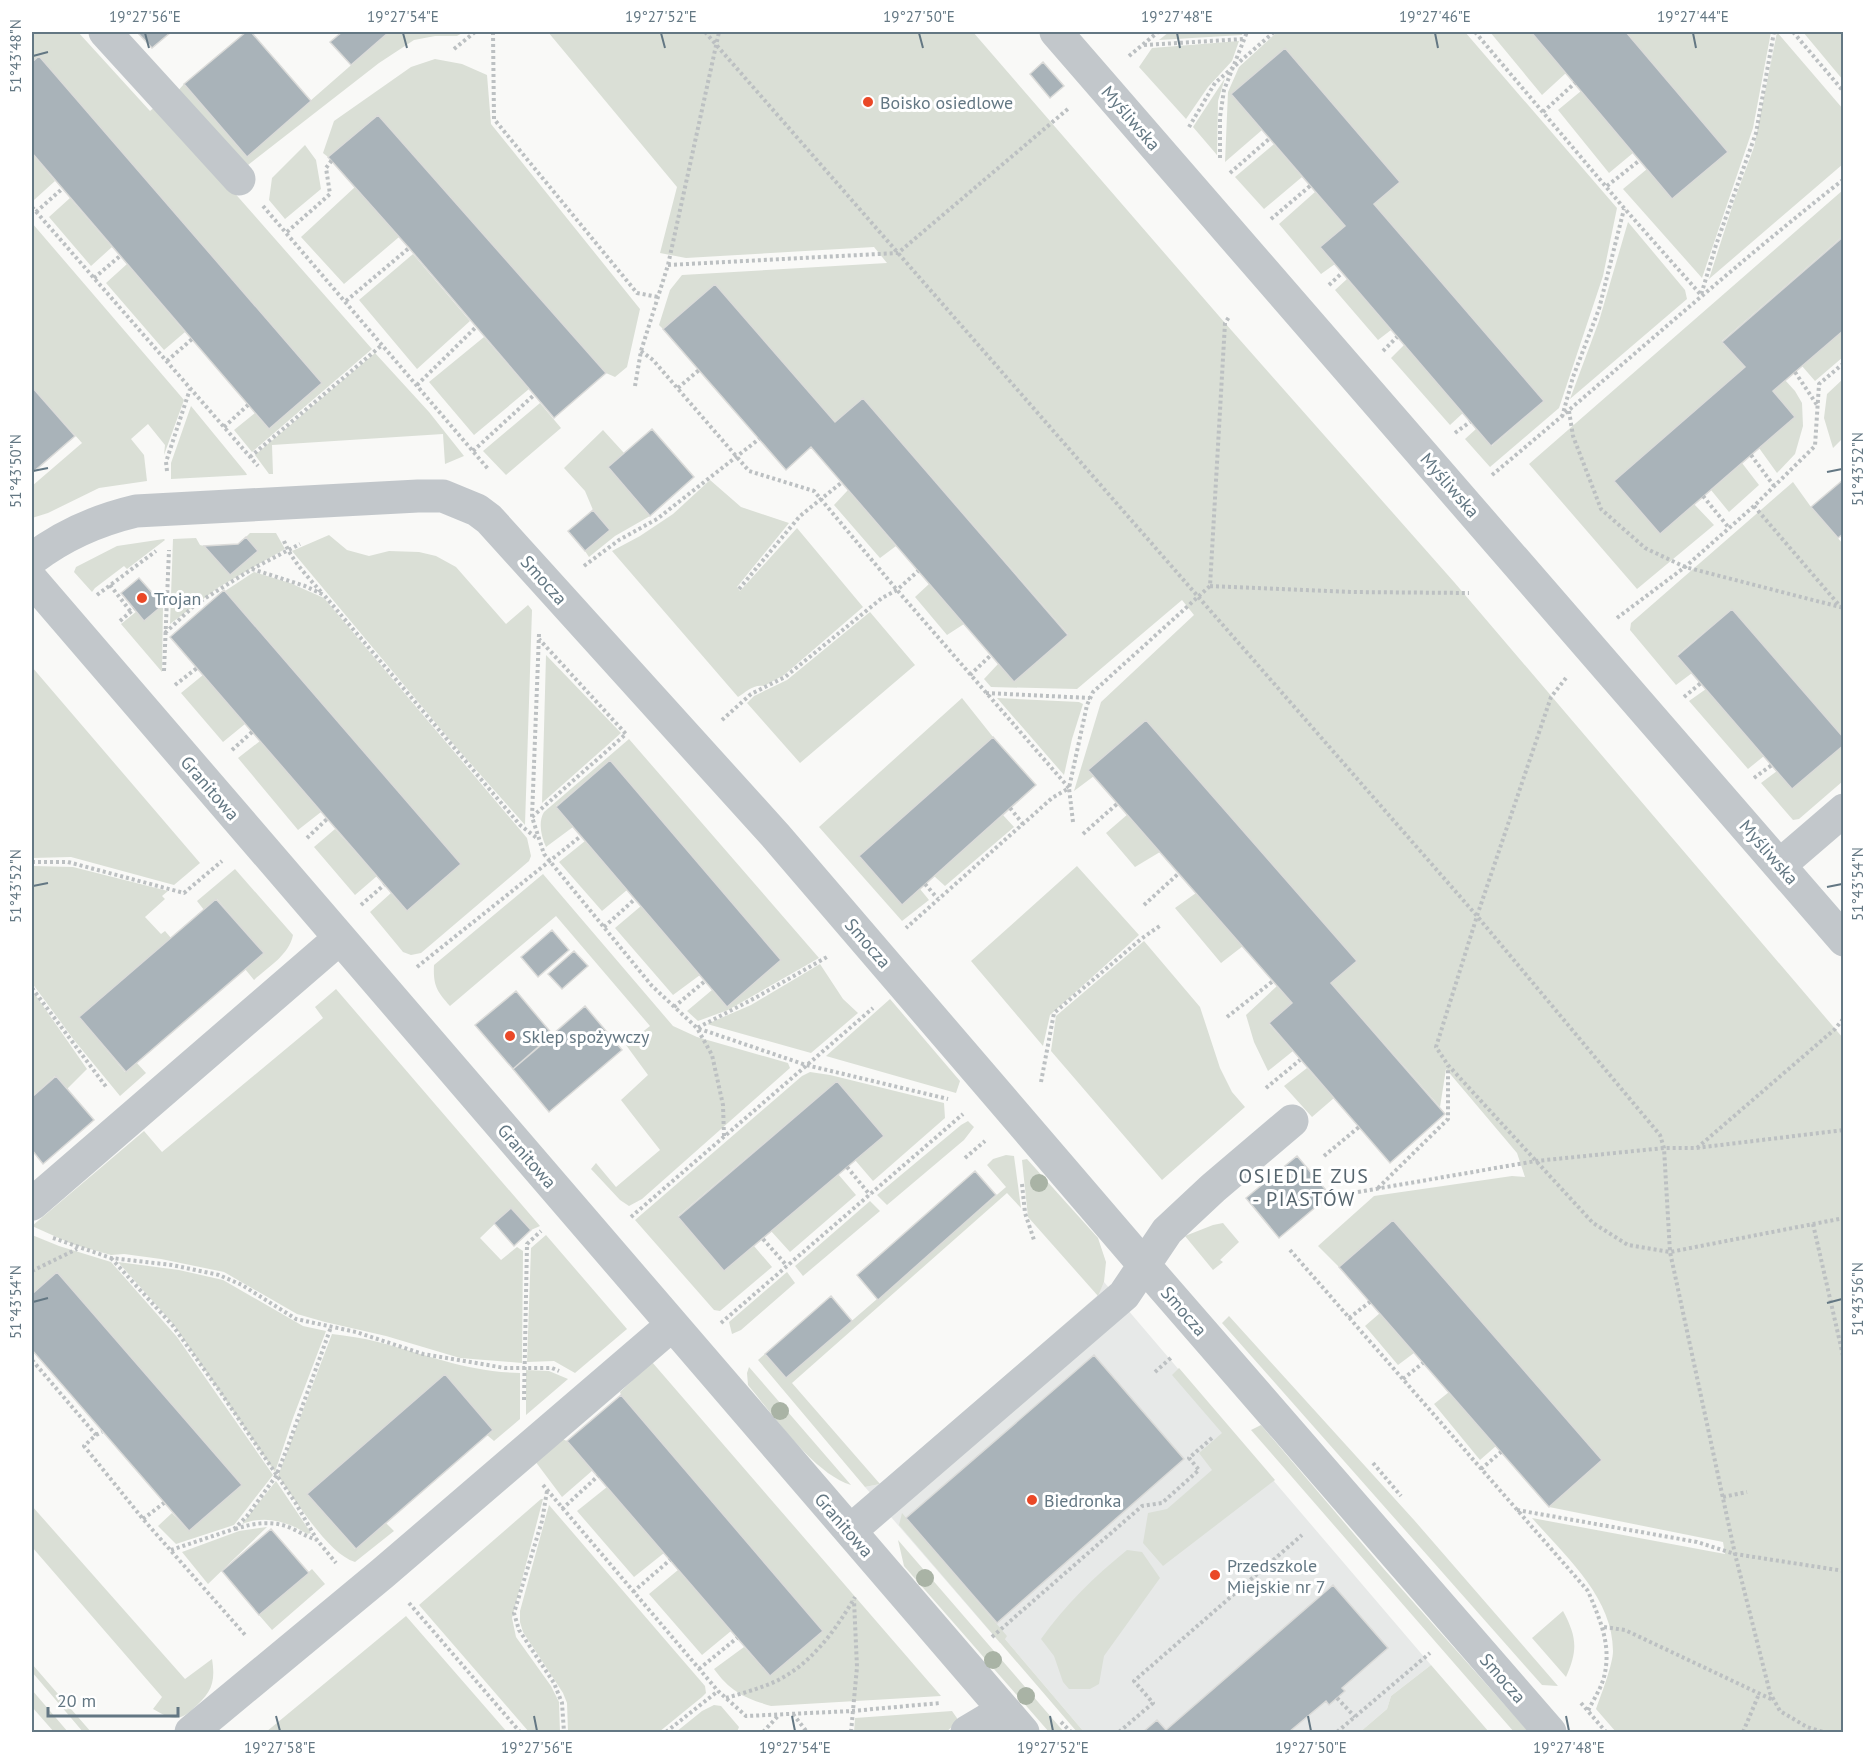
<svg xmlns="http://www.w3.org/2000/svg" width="1875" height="1764" font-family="'PT Sans',sans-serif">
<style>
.built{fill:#e7e9e8}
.green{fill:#dadfd6}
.building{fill:#a9b3b9;stroke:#dbdbd9;stroke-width:1.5}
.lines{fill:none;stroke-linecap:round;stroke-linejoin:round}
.path{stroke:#bcc0c2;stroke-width:4;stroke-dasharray:3 3;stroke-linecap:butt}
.minor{stroke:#c2c7cb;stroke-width:33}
.tree{fill:#a9b3a5}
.ticks{fill:none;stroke:#637783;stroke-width:2}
.poi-dot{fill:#ea4827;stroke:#fff;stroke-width:2}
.labels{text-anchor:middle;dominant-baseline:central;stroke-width:6;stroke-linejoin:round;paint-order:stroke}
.poi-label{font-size:18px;fill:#637783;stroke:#fff;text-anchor:start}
.street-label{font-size:18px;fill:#637783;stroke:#fff}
.neighbourhood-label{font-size:20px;letter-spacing:1.5px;fill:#56656e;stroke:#fff}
.neatline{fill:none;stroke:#637783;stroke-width:2}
.ticks-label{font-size:15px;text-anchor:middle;fill:#637783}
</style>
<rect width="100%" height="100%" fill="#f9f9f7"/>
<path class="built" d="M1104 1282 1431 1665 1391 1696 1387 1709 1360 1732H1084L1005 1639 1000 1643 865 1487 880 1484 1097 1296Z"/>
<path class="green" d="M32 32H78L150 111 157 105 372 349 252 452 234 430 255 413 269 429 322 383 39 56 32 62Z
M389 32H464L457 36H435L414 40 379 63 248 165 175 94 184 84 247 156Z
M548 32H973L1225 323 1454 582 1843 1038V1732H1616L1596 1709C1601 1695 1613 1664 1613 1651 1613 1597 1565 1556 1532 1518L1725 1554 1723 1542 1549 1507 1602 1460 1393 1220 1339 1267 1318 1246 1374 1196 1512 1176 1525 1177 1517 1153 1446 1069 1440 1107 1331 983 1356 960 1146 720 1089 769 1094 776 1074 791 1101 702 1194 615 1182 600 1077 689 991 687 984 679 998 664 1014 681 1068 634 863 398 835 422 715 284 663 329 659 325 670 290 682 275 887 263 874 247 686 258 660 253 677 187Z
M1169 32H1243L1242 35 1159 40Z
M1280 32H1465L1617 208 1603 276 1559 408 1490 467 1465 439 1476 429 1492 446 1544 401 1374 204 1400 182 1285 48 1231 94 1262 130 1225 162 1228 92 1239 67 1275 34Z
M1490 32H1531L1566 73 1542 95Z
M1626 32H1771L1753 128 1702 278 1623 189 1647 169 1672 199 1728 152Z
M1777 32 1843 109V164L1709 279 1734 201 1754 147Z
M1803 32H1842L1843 80Z
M1239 41 1232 61 1208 87 1186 119 1139 67 1152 48Z
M435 59 462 64 487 75 491 124 640 309 627 367 615 377 606 373 378 115 328 157 323 153 334 121 411 67Z
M1225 78 1218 101 1217 155 1193 127Z
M1581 91 1633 153 1609 173 1558 110Z
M1274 144 1302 177 1264 209 1235 177Z
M305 145 316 160 321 189 285 219 269 200 272 178Z
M32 153 55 181 34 200 32 197Z
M355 187 399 237 344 284 301 237Z
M1843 190V236L1722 341 1745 367 1614 481 1660 534 1694 504 1714 525 1637 589 1529 464Z
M1315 192 1345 226 1320 247 1335 264 1321 274 1279 224Z
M70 198 112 247 91 266 49 217Z
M1628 222 1685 290 1687 299 1570 399 1599 321Z
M32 223 184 400 164 455 165 445 148 424 131 439 144 455 147 481 99 488 48 513 32 518V486L82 443 32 387Z
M413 254 470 321 417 369 359 300Z
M127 264 185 332 164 350 106 283Z
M1347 279 1391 330 1378 340 1335 290Z
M1843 330V357L1815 381 1802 366Z
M484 337 529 389 474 435 429 382Z
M1404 345 1463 413 1450 425 1391 358Z
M375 353 429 412 464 456 445 464 443 434 272 445 273 474H269L255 455Z
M1843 379V438L1833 448 1824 418 1827 394Z
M1785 380 1795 391 1802 403 1803 426 1795 454 1777 473 1759 448 1794 417 1773 391Z
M540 403 561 428 506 475 483 451Z
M191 406 246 473 247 475 171 479V463Z
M603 430 624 453 608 467 650 516 615 536 589 557 585 551 610 530 593 510 585 491 564 468Z
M1742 463 1759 485 1729 512 1711 490Z
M710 480 741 507 789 523 737 587 740 591 797 528 863 607 784 675 764 686C753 684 746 692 738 697L612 551 640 536 673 514Z
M1793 482 1811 507 1843 544V738L1732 609 1677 655 1692 673 1676 685 1630 630 1631 623Z
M848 490 896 546 880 558 834 505Z
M250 533H276L285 549 219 587 170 624 173 539 196 538 200 545 204 546 230 575 258 551 246 537Z
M329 535 347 550 369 556 389 551 419 552 436 556 456 567 506 624 528 605 532 610 525 825 455 746 292 551Z
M164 539 165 540 127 569 124 566 95 588 92 592 74 572 76 567 117 546Z
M254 572 290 583 324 598 527 838 531 856 529 861 421 953 411 955 403 952 370 912 391 893 407 911 461 864 225 591Z
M929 584 964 624 947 635 915 597Z
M163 605 162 672 121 624 137 611Z
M870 612 915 665 800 763 747 703 754 696 787 680Z
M546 655 621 733 542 803Z
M32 667 200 863 174 885 71 857 32 858Z
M203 675 245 724 223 742 181 693Z
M1706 689 1764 756 1748 769 1689 701Z
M962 698 993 737 859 856 902 905 920 889 929 900 902 921 819 827Z
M997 698 1079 702 1083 704 1072 739 1064 775Z
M629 739 819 958 728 1010 698 1021 687 1011 712 990 727 1007 781 960 611 761 556 806 573 827 546 847C541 836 538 822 544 812Z
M260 741 321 812 298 830 238 758Z
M1843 745V781L1799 819 1793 820 1761 783 1777 771 1792 789Z
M1128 814 1160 852 1135 867 1106 833Z
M1003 815 1014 827 945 886 934 876Z
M335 829 377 876 355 895 314 847Z
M585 841 627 890 602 911 559 862Z
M32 866 73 867 168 891 162 896 165 899 145 917 161 934 165 931 171 938 79 1017 125 1072 136 1062 146 1073 120 1096 74 1040 32 983Z
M1077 866 1139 935 1050 1015 1043 1046 971 961Z
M235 869 293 935C289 955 268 967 254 980L245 969 263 953 217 899 204 910 197 901Z
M543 874 673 1026 697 1037 788 1063 790 1068 642 1199 629 1206 620 1200 591 1169 596 1163 616 1187 660 1150 621 1100 648 1075 626 1045 650 1026 556 916 450 1006C437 991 433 986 434 965Z
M1196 893 1243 946 1221 963 1175 908Z
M641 906 700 975 673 995 615 928Z
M1144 941 1200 1007 1220 1068 1232 1092 1245 1107 1162 1180 1051 1051 1056 1016Z
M820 964 843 999 858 1013 811 1053 707 1024 751 1005Z
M1277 986 1292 1003 1269 1024 1293 1051 1268 1071 1254 1042 1246 1015Z
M336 989 540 1226 531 1230 511 1208 480 1238 501 1260 517 1247 523 1251 522 1363 460 1358 386 1336 325 1322 297 1314 224 1272 161 1259 124 1254 111 1255 72 1244 32 1226 144 1131 162 1152 323 1018 315 1007Z
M32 990 87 1069 67 1089 55 1076 32 1097Z
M890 999 960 1081 956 1093 826 1056Z
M1307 1068 1334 1098 1312 1117 1284 1086Z
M810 1072 830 1075 944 1103 945 1118 873 1181 855 1160 837 1081 678 1216 724 1271 754 1246 772 1267 720 1311 714 1310 635 1220 802 1076Z
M968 1121 974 1127 964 1140 887 1205 877 1195 961 1125Z
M1006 1155 1014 1156 1021 1208 1007 1193 792 1383 880 1484 865 1487 758 1360 765 1354 786 1378 1006 1187 987 1165 993 1159Z
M1027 1159 1098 1238 1106 1262 1104 1282 1098 1296 1028 1217 1022 1160Z
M838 1174 856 1195 790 1252 771 1231Z
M870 1201 880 1211 803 1276 795 1266Z
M1223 1223 1239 1242 1220 1260 1223 1262 1213 1270 1185 1236 1213 1225Z
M32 1235 59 1246 111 1262 177 1337 273 1475 234 1525 176 1544 158 1526 172 1513 189 1531 242 1485 57 1272 32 1294Z
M546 1235 627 1329 575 1373 554 1361 527 1362 531 1248Z
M118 1262 179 1270 223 1280 303 1326 326 1331 293 1418 275 1472 174 1325Z
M787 1272 795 1283 741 1330 732 1334 729 1322Z
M1380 1313 1414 1353 1398 1365 1365 1326Z
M1229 1316 1414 1520 1558 1686 1542 1685 1222 1323Z
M332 1334C347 1336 363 1338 378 1342 428 1355 468 1372 520 1373V1419L494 1441 487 1435 445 1375 308 1493 355 1549 386 1523 394 1531 355 1562C328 1554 295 1499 278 1476Z
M652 1362 941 1696 771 1706C744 1698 731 1692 714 1669L744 1647 770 1676 823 1631 621 1395 620 1392Z
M749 1367 851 1485C815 1475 773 1415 748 1385L747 1373Z
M1179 1368 1275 1480 1163 1566 1143 1543 1148 1513 1167 1509 1212 1470 1199 1453 1222 1433 1172 1375Z
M526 1370 549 1371 568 1379 526 1415Z
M1449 1392 1496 1446 1480 1460 1434 1404Z
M1261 1425 1383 1568 1529 1732H1514L1251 1430Z
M562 1439 567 1441 593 1470 562 1497 535 1461Z
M276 1481 311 1533 307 1534C287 1521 265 1515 242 1524Z
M607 1487 664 1553 634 1577 577 1511Z
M541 1499H543L512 1618 516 1637 551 1686 559 1702 560 1732H529L419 1605Z
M549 1505 705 1686 706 1693 702 1697 659 1732H568L567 1703 563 1693 523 1632 520 1622V1611Z
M32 1506 185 1679 212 1659C216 1684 211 1693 192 1710 187 1714 182 1718 175 1718 168 1718 159 1712 153 1709L162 1697 32 1547Z
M902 1513 1007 1636 1005 1639 1084 1732H1077L899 1525Z
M267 1527 208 1584 182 1552 239 1531Z
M898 1540 1064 1732H1049L904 1566Z
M1127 1550 1142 1552 1160 1578 1104 1656 1099 1684 1090 1689H1069L1063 1682 1054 1656 1041 1639C1065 1605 1095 1576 1127 1550Z
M312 1569 325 1584 272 1630 259 1615Z
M678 1570 731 1631 702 1655 649 1594Z
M1563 1611C1577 1637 1578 1650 1566 1677L1532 1638Z
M406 1616 507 1732H266Z
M32 1664 91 1732H83L32 1672Z
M1431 1665 1489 1732H1360L1387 1709 1391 1696Z
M32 1690 68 1732H54L32 1707Z
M714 1705 721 1706 739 1727 737 1732H676L702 1711Z
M952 1711 959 1721 946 1732H854L855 1718Z"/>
<path class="building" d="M137 32H171L152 48Z
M246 32H251L311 101 247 157 184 84Z
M342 32H389L351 65 330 42Z
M1531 32H1626L1728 152 1672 199Z
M1285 48 1400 182 1374 204 1544 401 1491 446 1320 247 1345 226 1231 94Z
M39 56 322 383 269 429 32 153V62Z
M1043 62 1064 86 1050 98 1030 74Z
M378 115 606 373 554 418 409 248 328 157Z
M1844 236V330L1773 391 1795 417 1660 534 1614 481 1745 367 1722 342Z
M715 284 835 422 863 398 1068 635 1014 682 811 447 786 470 663 329Z
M32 387 75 436 32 473Z
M652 429 694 477 650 516 608 467Z
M1844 479V533L1838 538 1811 507Z
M593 510 610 530 585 551 568 531Z
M246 537 258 551 230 575 204 546 238 544Z
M139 578 163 605 144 621 121 593Z
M224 590 461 864 407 911 170 637Z
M1732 609 1844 738V745L1792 789 1677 656Z
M1146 720 1357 961 1331 983 1445 1114 1390 1163 1269 1023 1292 1003 1088 770Z
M993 737 1036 785 902 905 859 856Z
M610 760 781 960 727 1007 556 807Z
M216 899 264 953 126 1072 79 1017Z
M552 930 569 950 538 977 521 957Z
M574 951 588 966 562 989 548 974Z
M516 991 553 1035 513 1069 475 1025Z
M585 1006 622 1050 549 1112 513 1069Z
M56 1076 94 1120 43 1164 32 1150V1097Z
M837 1081 884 1136 724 1271 678 1217Z
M1297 1156 1330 1195 1279 1238 1246 1198Z
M975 1171 996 1195 878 1300 857 1275Z
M511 1208 531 1230 514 1246 494 1223Z
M1393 1220 1602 1460 1549 1507 1339 1267Z
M57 1272 242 1485 189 1531 32 1350V1294Z
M831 1296 852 1321 786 1378 765 1354Z
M1094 1355 1184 1459 997 1623 906 1518Z
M445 1374 493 1430 356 1549 307 1494Z
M621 1395 823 1631 770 1676 567 1441Z
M271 1529 309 1573 259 1615 222 1571Z
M1333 1585 1388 1648 1342 1688 1345 1691 1329 1705 1326 1701 1289 1732H1143L1157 1720 1166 1730Z"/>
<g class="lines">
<path class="path" d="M493 32 494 119 637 293 658 297
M705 32 1477 916 1660 1135 1664 1148 1670 1252 1735 1554 1770 1693 1780 1711 1807 1727 1823 1732
M1475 32 1624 208 1701 295 1716 245 1756 133 1774 32
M1793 32 1844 92
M1144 45 1244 39
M454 49 475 32
M1129 56 1158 32
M1543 112 1575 83
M1189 127 1215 83 1274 32
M1220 158V117L1224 90 1247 32
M1230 173 1269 139
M1607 186 1640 160
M263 206 489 470
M32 207 258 466
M36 212 62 189
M1271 219 1310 186
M287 232 330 194 326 168 332 160
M668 265 898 253 1069 108
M94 278 120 256
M1329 285 1342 273
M346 301 409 248
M641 351 653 360 749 471 814 491 897 590 1069 788 1052 798 906 928
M1383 351 1397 337
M167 361 192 339
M1795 372 1817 405
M417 385 476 327
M635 386 641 351 668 265 719 32
M678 388 699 370
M1569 411 1573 436 1601 509 1645 548 1685 567 1844 608
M1562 417 1573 377 1599 309 1624 209
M224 427 248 405
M1455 433 1470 422
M473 451 534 395
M1751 455 1774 486
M250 457 382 345
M167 471 166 462 190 389
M1492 475C1610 377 1723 274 1844 179
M1703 496 1729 528
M1754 506 1839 605
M284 541C292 561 308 577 322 593
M584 566 619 540 657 519 759 439
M252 569 305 586 324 595 520 825 538 839
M110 585 131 612
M1210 586 1351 592 1469 593
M739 589 800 516 841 483
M97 595 156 551
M1617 618 1685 567 1754 506 1815 446 1819 384 1844 363
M120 621 134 609
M165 633 196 604 252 569 300 544
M539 634 532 817 544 854 652 986 697 1028 806 1065 948 1099
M164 671 169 550
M970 675 991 655
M1566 678 1551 697 1477 916 1436 1047 1448 1065 1593 1223 1628 1245 1670 1252 1844 1218
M175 685 197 668
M986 693 1090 698
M1684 697 1701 683
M722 720 751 694 785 677 882 598 897 590 918 571
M232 750 252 732
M1754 778 1772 765
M1010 808 1023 824
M532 817 626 734 539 639
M1073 822 1069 788 1087 705 1093 692 1210 586 1225 323 1229 317
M1083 834 1118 803
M307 838 327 819
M32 862H68L184 893 222 861
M925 884 938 899
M361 905 384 885
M1144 905 1179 873
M604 927 635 899
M417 967 581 836
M32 988 107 1088
M674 1007 705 981
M1227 1017 1273 981
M1041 1082 1054 1013 1141 939 1161 925
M1266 1088 1300 1060
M724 1136 723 1105 712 1055 697 1028 755 998 827 957
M1697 1148 1835 1029 1844 1018
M1324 1156 1359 1127
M965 1158 985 1141
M847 1167 870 1195
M1022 1184 1025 1213 1034 1240
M1378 1188 1448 1119V1066
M1358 1192 1536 1161 1664 1148H1696L1844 1130
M631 1217 873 1008
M1813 1224 1844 1360
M53 1238 111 1258 172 1265 219 1275 242 1285 296 1319 356 1332 423 1354 505 1368H552L559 1371
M763 1239 787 1266
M1290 1250 1588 1591C1600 1620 1612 1645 1604 1677 1601 1689 1593 1700 1588 1711
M111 1258 173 1326 221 1393 295 1502 317 1540 336 1563
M32 1271 77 1249
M1349 1318 1370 1302
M721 1323 963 1114
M32 1360 96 1435 84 1446 143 1519 246 1636
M1155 1372 1172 1357
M1403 1379 1423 1363
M524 1400 527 1244 541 1231
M96 1435 102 1432
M1373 1463 1401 1496
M1481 1469 1501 1452
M543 1485 718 1691 746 1716 852 1711 940 1703
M547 1491 542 1521 514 1613 519 1630 554 1683 562 1703 564 1732
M1723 1497 1747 1492
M562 1509 598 1476
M1517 1510 1697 1542 1735 1554 1844 1571
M143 1519 164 1503
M235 1529C254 1523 272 1520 291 1528 300 1532 307 1537 317 1540
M171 1550 234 1529 247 1516 276 1476 288 1446 331 1327
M633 1592 670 1560
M409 1603 520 1732
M1604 1627 1625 1630 1773 1700
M992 1637 1142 1506 1162 1503 1199 1470 1189 1458 1212 1438
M699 1669 737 1638
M726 1698C740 1694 754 1690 767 1685 807 1670 834 1633 855 1597
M1337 1698 1355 1717
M1581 1703 1606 1732
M793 1714 807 1732
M1061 1722 1071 1732
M666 1732 718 1691
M763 1732 779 1715
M851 1732 857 1667 854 1600
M1119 1732 1153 1703 1134 1681 1302 1535
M1337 1732 1430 1653
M1743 1732 1759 1694"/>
<path class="minor" d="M105 32 239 179
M1056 32 1844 940
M32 559C62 536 98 520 136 511L418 496H443L477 510 489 519 775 835 1144 1265 1550 1732
M32 580 1023 1732
M1780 865 1844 810
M32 1204 340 938
M850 1531 1124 1295 1167 1231 1213 1188 1292 1121
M191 1732 383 1573 672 1325
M967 1732 1004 1710"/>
</g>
<g class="tree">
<circle cx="1039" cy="1183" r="9"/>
<circle cx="780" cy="1411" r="9"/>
<circle cx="925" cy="1578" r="9"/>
<circle cx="993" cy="1660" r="9"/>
<circle cx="1026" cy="1696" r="9"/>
</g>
<path class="ticks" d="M145 33 149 48M403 33 407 48M661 33 665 48M919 33 923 48M1177 33 1180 48M1435 33 1438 48M1693 33 1696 48M33 56 48 52M33 471 48 468M1827 472 1842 469M33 886 48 883M1827 887 1842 884M33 1302 48 1298M1827 1303 1842 1299M276 1716 280 1731M534 1716 537 1731M792 1716 795 1731M1050 1716 1053 1731M1308 1716 1311 1731M1566 1716 1569 1731"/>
<g class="poi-dot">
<circle cx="868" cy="102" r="6"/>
<circle cx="142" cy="598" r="6"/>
<circle cx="510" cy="1036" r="6"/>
<circle cx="1032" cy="1500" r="6"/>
<circle cx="1215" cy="1575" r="6"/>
</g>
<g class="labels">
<g class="poi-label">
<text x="880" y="102">Boisko osiedlowe</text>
<text x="154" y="598">Trojan</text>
<text x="522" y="1036">Sklep spożywczy</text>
<text x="1044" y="1500">Biedronka</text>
<text x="1227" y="1565">Przedszkole<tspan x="1227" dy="21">Miejskie nr 7</tspan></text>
</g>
<g class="street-label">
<text transform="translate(1131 118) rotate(49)">Myśliwska</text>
<text transform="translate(1450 485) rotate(49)">Myśliwska</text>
<text transform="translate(544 580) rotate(48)">Smocza</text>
<text transform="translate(210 788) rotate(49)">Granitowa</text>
<text transform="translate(1769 852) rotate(49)">Myśliwska</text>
<text transform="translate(868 943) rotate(49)">Smocza</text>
<text transform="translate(527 1156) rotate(49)">Granitowa</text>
<text transform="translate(1184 1311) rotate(49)">Smocza</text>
<text transform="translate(844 1525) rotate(49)">Granitowa</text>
<text transform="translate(1503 1678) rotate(49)">Smocza</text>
</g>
<g class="neighbourhood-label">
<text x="1304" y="1176">OSIEDLE ZUS<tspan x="1304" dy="23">- PIASTÓW</tspan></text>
</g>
</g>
<rect width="1875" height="1764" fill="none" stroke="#ffffff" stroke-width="66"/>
<path d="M48 1707v9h130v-9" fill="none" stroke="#637783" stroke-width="3"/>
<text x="57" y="1707" font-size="18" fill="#637783" stroke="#ffffff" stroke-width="4.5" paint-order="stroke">20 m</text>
<rect x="33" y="33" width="1809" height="1698" class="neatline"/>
<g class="ticks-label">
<text x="145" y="22">19°27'56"E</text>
<text x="403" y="22">19°27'54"E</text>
<text x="661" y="22">19°27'52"E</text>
<text x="919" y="22">19°27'50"E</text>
<text x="1177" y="22">19°27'48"E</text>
<text x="1435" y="22">19°27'46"E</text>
<text x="1693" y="22">19°27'44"E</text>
<text transform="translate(16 56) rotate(-90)" y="5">51°43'48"N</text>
<text transform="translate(1858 469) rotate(-90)" y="5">51°43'52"N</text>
<text transform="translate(16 471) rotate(-90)" y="5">51°43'50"N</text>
<text transform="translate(1858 884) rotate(-90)" y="5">51°43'54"N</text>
<text transform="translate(16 886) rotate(-90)" y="5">51°43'52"N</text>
<text transform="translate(1858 1299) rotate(-90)" y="5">51°43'56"N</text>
<text transform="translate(16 1302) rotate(-90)" y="5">51°43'54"N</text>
<text x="280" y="1753">19°27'58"E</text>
<text x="537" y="1753">19°27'56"E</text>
<text x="795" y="1753">19°27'54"E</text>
<text x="1053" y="1753">19°27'52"E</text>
<text x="1311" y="1753">19°27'50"E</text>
<text x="1569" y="1753">19°27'48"E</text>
</g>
</svg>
